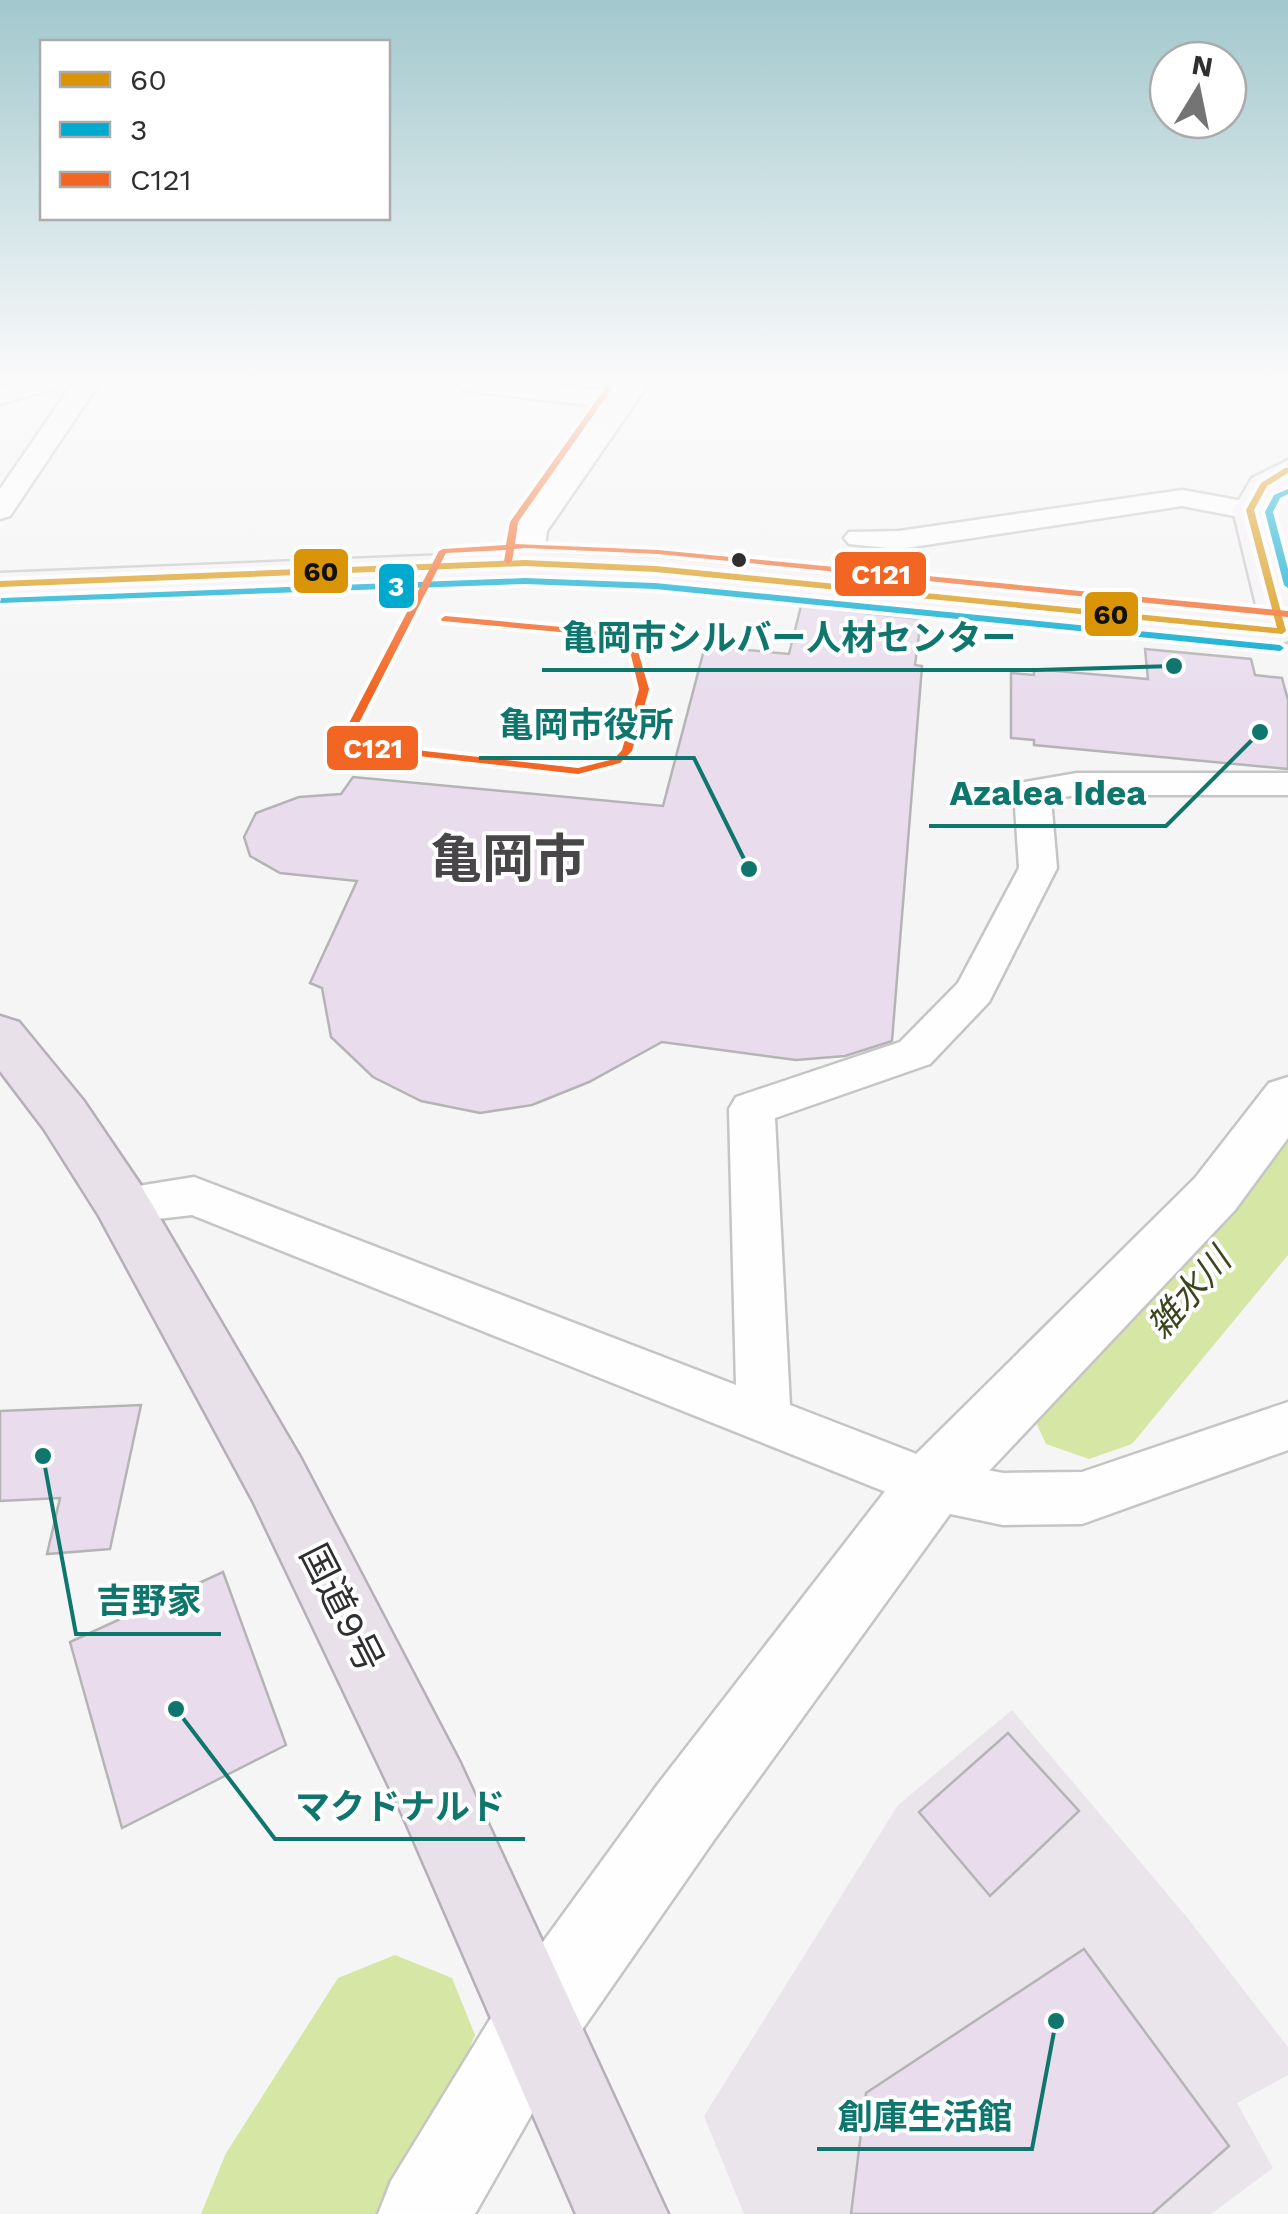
<svg xmlns="http://www.w3.org/2000/svg" width="1288" height="2214" font-family="'Work Sans','Noto Sans JP',sans-serif">
<style>
.built{fill:#e9e5eb}
.lines{fill:none;stroke-linecap:round;stroke-linejoin:round}
.river{fill:#d6e6a5;fill-rule:evenodd}
.building{fill:#e9dded;stroke:#b5b4b5;stroke-width:2.5}
.minor-casing{stroke:#c6c5c6;stroke-width:5}
.tertiary-casing{stroke:#c6c5c6;stroke-width:5}
.secondary-casing{stroke:#c6c5c6;stroke-width:5}
.trunk-casing{stroke:#b6aeb8;stroke-width:5}
.minor{fill:#fefefe;fill-rule:evenodd}
.tertiary{fill:#fefefe;fill-rule:evenodd}
.secondary{fill:#f5f2f6;fill-rule:evenodd}
.trunk{fill:#e8e1ea;fill-rule:evenodd}
.bus-1-casing{stroke:#fff;stroke-width:8}
.bus-2-casing{stroke:#fff;stroke-width:8}
.bus-3-casing{stroke:#fff;stroke-width:8}
.bus-1{fill:#d99407;fill-rule:evenodd}
.bus-2{fill:#00a9ce;fill-rule:evenodd}
.bus-3{fill:#f26522;fill-rule:evenodd}
.bus-dot{fill:#2f2e30;stroke:#fff;stroke-width:4}
.labels{text-anchor:middle;dominant-baseline:central;stroke-width:8;stroke-linejoin:round;paint-order:stroke}
.water-label{font-size:35px;font-style:italic;fill:#3c451e;stroke:#fff}
.near-street-label{font-size:38px;fill:#2f2e30;stroke:#fff}
.town-label{font-size:52px;font-weight:bold;fill:#484648;stroke:#fff}
.leader{fill:none;stroke:#0f766e;stroke-width:4}
.callout-dot{fill:#0f766e;stroke:#fff;stroke-width:4}
.callout-label{font-size:35px;text-anchor:middle;font-weight:bold;fill:#0f766e;stroke:#fff;stroke-width:8;stroke-linejoin:round;paint-order:stroke}
.line-badge{stroke:#fff;stroke-width:4}
.badge-label{font-size:28px;text-anchor:middle;font-weight:bold;fill:#fff}
.pale-badge-label{font-size:28px;text-anchor:middle;font-weight:bold;fill:#111}
</style>
<rect width="100%" height="100%" fill="#f6f5f6"/>
<path class="built" d="M1012 1710 1186 1916 1288 2047V2075L1237 2103 1273 2168 1211 2214H744L704 2116 898 1805Z"/>
<g class="lines">
<path class="river" d="M1288 1138V1255L1132 1444 1089 1459 1046 1444 1028 1406 1046 1368 1250 1151Z
M395 1955 452 1978 475 2035 452 2092 382 2214H201L226 2153 338 1978Z"/>
</g>
<path class="building" d="M801 606 921 619 915 665 922 666 892 1041 845 1056 796 1060 662 1042 589 1082 532 1105 480 1113 421 1101 373 1077 331 1037 322 988 310 983 357 881 280 873 250 856 244 837 256 813 299 797 341 794 353 777 663 806 705 646 789 654Z
M1145 649 1251 659 1255 675 1282 678 1288 700V769L1034 745V740L1011 738V673L1034 675V669L1148 679Z
M141 1405 110 1549 47 1554 60 1498 0 1501V1411Z
M223 1572 286 1745 122 1828 70 1642Z
M1008 1733 1079 1811 990 1896 919 1812Z
M1084 1949 1229 2146 1152 2214H851L866 2093Z"/>
<g class="lines">
<defs>
<path id="minor" d="M19 383H61L57 388 0 404V388Z
M73 383H99L10 516 0 519V489Z
M454 383H533L622 393 635 401 622 409 467 391Z
M1182 490 1260 504 1264 510 1260 516 1250 519 1182 506 899 549 849 544 844 538 849 532 899 531Z
M1077 773H1288V795H1077L1051 799 1057 868 989 1002 930 1064 775 1118 790 1405 932 1460 1003 1473 1082 1472 1288 1402V1450L1082 1524 1003 1525 931 1510 192 1215 124 1223 107 1217 100 1204 107 1191 194 1177 736 1385 729 1109 736 1097 900 1042 958 983 1019 868 1014 791 1019 783Z"/>
<path id="tertiary" d="M618 383H649L547 531 543 563 538 571 525 574 512 571 507 563 511 531Z
M1288 1077V1138L1235 1210 955 1507 714 1840 568 2050 475 2214H378L391 2181 508 1990 658 1784 907 1463 1195 1178 1269 1083Z"/>
<path id="secondary" d="M1288 460V485L1278 491 1267 510 1288 583V641L1282 643 656 580 525 574 0 595V573L525 552 656 558 1259 617 1233 510 1252 478Z"/>
<path id="trunk" d="M0 1016 19 1022 83 1100 140 1184 300 1457 460 1763 668 2214H576L404 1818 253 1501 99 1216 44 1129 0 1071Z"/>
</defs>
<use href="#minor" class="minor-casing"/>
<use href="#tertiary" class="tertiary-casing"/>
<use href="#secondary" class="secondary-casing"/>
<use href="#trunk" class="trunk-casing"/>
<use href="#minor" class="minor"/>
<use href="#tertiary" class="tertiary"/>
<use href="#secondary" class="secondary"/>
<use href="#trunk" class="trunk"/>
<defs>
<path id="bus-1" d="M1285 468H1288V473L1267 486 1254 510 1286 631 1282 634 656 572 525 566 0 587V581L525 560 656 566 1277 628 1246 510 1261 483Z"/>
<path id="bus-2" d="M1288 489V494L1280 498 1273 512 1288 569V588L1284 585 1265 512 1274 495Z
M525 578 655 583 1280 645 1284 648 1280 651 655 589 525 584 0 603 1 598Z"/>
<path id="bus-3" d="M609 383H616L518 522 515 544 658 550 1288 611V617L658 554 526 548 514 549 512 561 508 564 504 561 506 550 446 553 359 723 360 738 371 745 578 768 614 759 622 750 639 689 630 651 603 636 442 621 441 619 445 616 605 631 637 648 649 689 632 751 620 763 578 774 365 750 350 739 349 723 439 551 443 549 506 545 510 522Z"/>
</defs>
<use href="#bus-1" class="bus-1-casing"/>
<use href="#bus-2" class="bus-2-casing"/>
<use href="#bus-3" class="bus-3-casing"/>
<use href="#bus-1" class="bus-1"/>
<use href="#bus-2" class="bus-2"/>
<use href="#bus-3" class="bus-3"/>
</g>
<linearGradient id="sky" x2="0" y2="1"><stop stop-color="#a1c8cd"/><stop offset="0.55" stop-color="#fbfafb"/><stop offset="1" stop-color="#fbfafb" stop-opacity="0"/></linearGradient>
<rect width="1288" height="693" fill="url(#sky)"/>
<circle class="bus-dot" cx="739" cy="560" r="9"/>
<g class="labels">
<g class="water-label">
<text transform="translate(1189 1293) rotate(-49)">雑水川</text>
</g>
<g class="near-street-label">
<text transform="translate(342 1608) rotate(63)">国道9号</text>
</g>
<g class="town-label">
<text x="508" y="859">亀岡市</text>
</g>
</g>
<path class="leader" d="M1174 666L1037 670H542M749 869L694 758H479M1260 732L1166 826H929M43 1456L76 1634H221M176 1709L275 1839H525M1056 2021L1032 2149H817"/>
<g class="callout-dot">
<circle cx="1174" cy="666" r="10"/>
<circle cx="749" cy="869" r="10"/>
<circle cx="1260" cy="732" r="10"/>
<circle cx="43" cy="1456" r="10"/>
<circle cx="176" cy="1709" r="10"/>
<circle cx="1056" cy="2021" r="10"/>
</g>
<g class="callout-label">
<text x="789" y="650">亀岡市シルバー人材センター</text>
<text x="586" y="737">亀岡市役所</text>
<text x="1048" y="805">Azalea Idea</text>
<text x="149" y="1613">吉野家</text>
<text x="400" y="1819">マクドナルド</text>
<text x="925" y="2129">創庫生活館</text>
</g>
<g class="line-badge">
<rect x="292" y="547" width="58" height="48" rx="10" fill="#d99407"/>
<rect x="833" y="550" width="95" height="48" rx="10" fill="#f26522"/>
<rect x="377" y="562" width="39" height="48" rx="10" fill="#00a9ce"/>
<rect x="1083" y="590" width="57" height="48" rx="10" fill="#d99407"/>
<rect x="325" y="724" width="95" height="48" rx="10" fill="#f26522"/>
</g>
<g class="badge-label">
<text x="881" y="584">C121</text>
<text x="396" y="596">3</text>
<text x="373" y="758">C121</text>
</g>
<g class="pale-badge-label">
<text x="321" y="581">60</text>
<text x="1111" y="624">60</text>
</g>
<rect x="40" y="40" width="350" height="180" fill="#ffffff" stroke="#acabac" stroke-width="2.5"/>
<rect x="60" y="72" width="50" height="15" fill="#d99407" stroke="#acabac" stroke-width="2.5"/>
<text x="130" y="90" font-size="30" fill="#2f2e30">60</text>
<rect x="60" y="122" width="50" height="15" fill="#00a9ce" stroke="#acabac" stroke-width="2.5"/>
<text x="130" y="140" font-size="30" fill="#2f2e30">3</text>
<rect x="60" y="172" width="50" height="15" fill="#f26522" stroke="#acabac" stroke-width="2.5"/>
<text x="130" y="190" font-size="30" fill="#2f2e30">C121</text>
<g transform="translate(1198 90) rotate(10)"><circle r="48" fill="#ffffff" stroke="#acabac" stroke-width="2.5"/>
<path d="M0-8L18 38L0 25L-18 38Z" fill="#757475"/>
<text y="-15" font-size="28" font-weight="bold" text-anchor="middle" fill="#2f2e30">N</text>
</g>
</svg>
